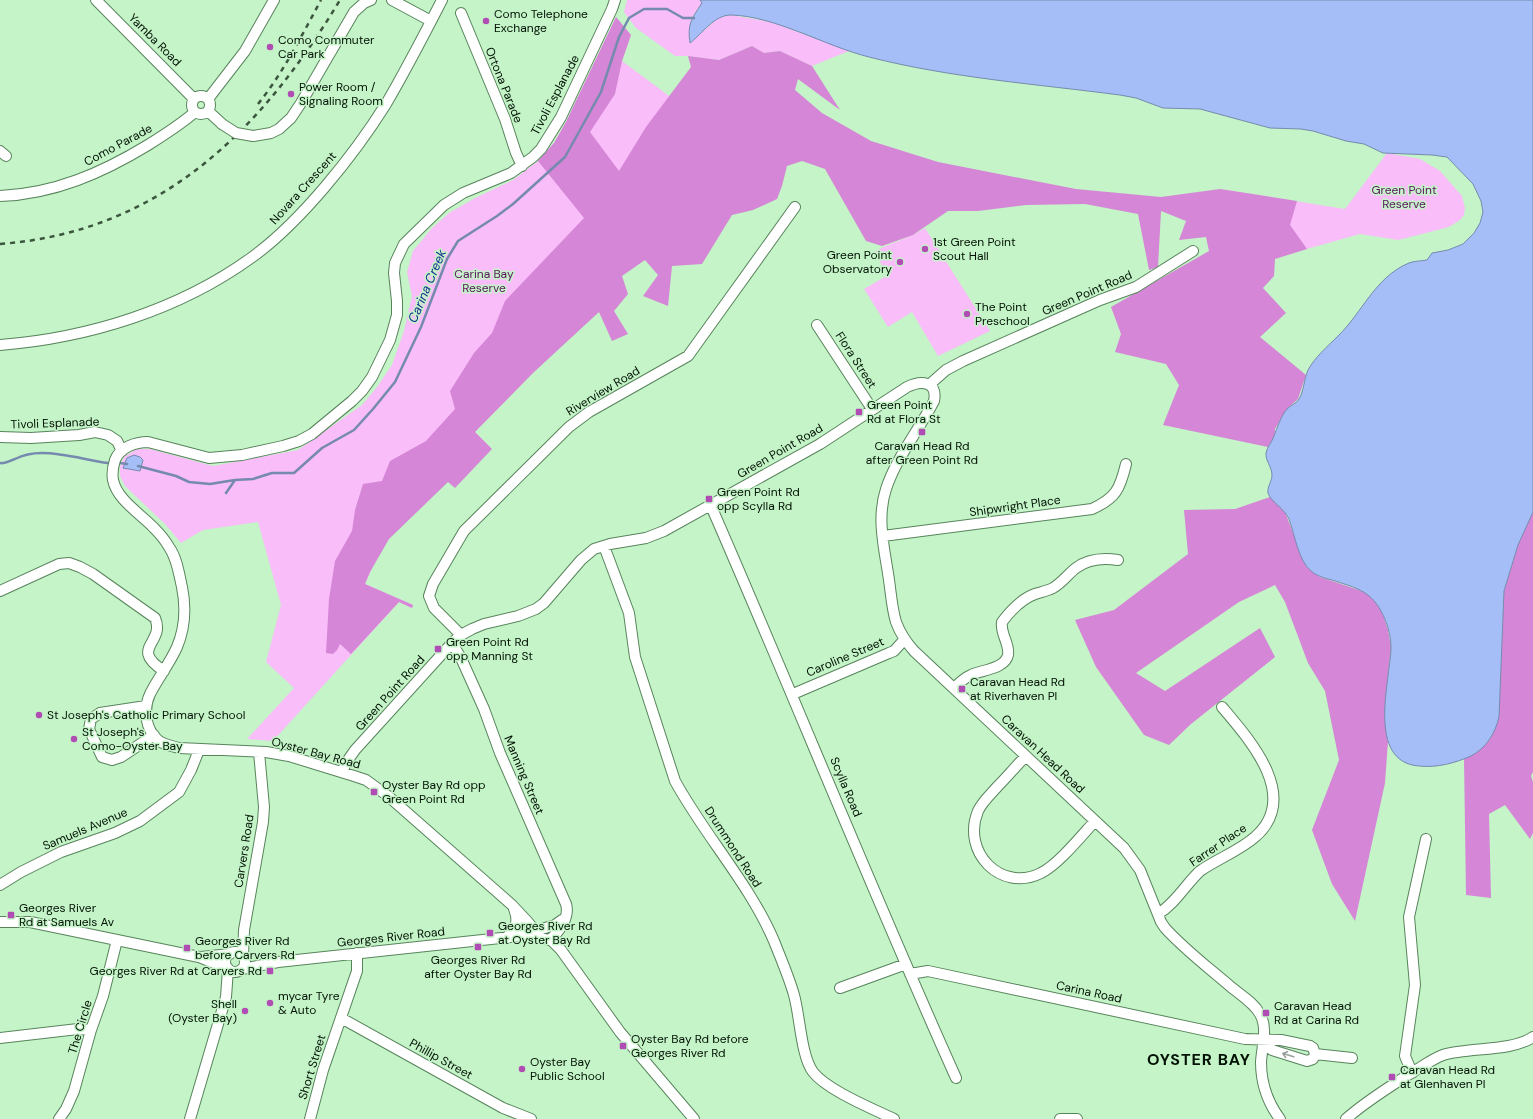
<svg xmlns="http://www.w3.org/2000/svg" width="1533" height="1119" font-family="'DM Sans',sans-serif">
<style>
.green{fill:#f9bdf9}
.forest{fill:#d586d6}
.water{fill:#a6bef7;stroke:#758aae}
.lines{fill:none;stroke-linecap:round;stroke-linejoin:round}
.stream{stroke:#758aae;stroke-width:2.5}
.minor-casing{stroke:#58845c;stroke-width:12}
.minor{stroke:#fff;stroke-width:10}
.rail{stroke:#3c553f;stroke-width:2.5;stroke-dasharray:5 5;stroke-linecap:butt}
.minor-bridge-casing{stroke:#58845c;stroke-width:12;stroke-linecap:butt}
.minor-bridge{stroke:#fff;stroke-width:10}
.oneway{stroke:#9aa09b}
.poi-dot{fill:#b04cb3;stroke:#c4f4c7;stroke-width:1.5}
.labels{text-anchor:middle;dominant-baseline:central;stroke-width:3;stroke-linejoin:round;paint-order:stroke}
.poi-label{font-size:12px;fill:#021104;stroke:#c4f4c7;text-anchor:start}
.street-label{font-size:12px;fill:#021104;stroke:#c4f4c7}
.park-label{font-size:12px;fill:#5b135e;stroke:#c4f4c7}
.water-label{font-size:13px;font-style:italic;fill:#11278f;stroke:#c4f4c7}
.district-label{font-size:16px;font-weight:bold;letter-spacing:1px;fill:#021104;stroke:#c4f4c7}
</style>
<rect width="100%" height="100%" fill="#c4f4c7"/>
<path class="green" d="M627 0H700L702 3 691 19 690 43 718 18 731 15 771 22 849 51 812 66 780 51 764 53 752 46 719 60 688 56H675L636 28 624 12Z
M616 17 631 35 622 61 676 101 399 508 365 584 413 605 412 608 399 602 273 741 247 739 294 688 266 662 281 605 258 522 203 530 181 543 165 524 125 486 120 476V467L124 457 137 449H150L213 466 298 450 362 405 377 387 392 365 404 331 412 296 407 272 413 251 432 228 449 213 475 198 513 180 538 161 554 143 566 122Z
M1387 153 1420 159 1440 171 1462 196 1465 208 1464 215 1460 220 1449 227 1426 233 1398 240 1360 234 1275 258 1220 189 1345 209Z
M925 228 990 331 938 356 912 312 888 327 864 289 888 275 874 252C891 242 909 239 925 228Z"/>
<path class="forest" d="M616 17 631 35 622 61 615 94 590 132 619 171 646 127 691 67 688 56 719 60 752 46 764 53 780 51 812 66 840 110 798 79 795 90 822 113 871 141 938 162 1076 189 1161 197 1220 189 1297 201 1290 225 1307 249 1275 259 1274 276 1263 288 1286 313 1260 337 1306 375 1298 399 1287 409 1275 429V435L1268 447 1163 425 1179 385 1166 364 1115 352 1121 334 1111 307 1209 251 1206 237 1179 240 1186 221 1161 211 1158 267 1149 270 1138 214 1085 204 1026 205 978 211H948L913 235 882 246 866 241 825 169 802 161 787 166 782 186 777 199 753 210 732 215 702 264 672 266 668 306 643 296 658 275 645 260 622 276 628 294 614 311 628 334 612 341 599 312 533 373 475 432 492 449 455 488 448 482 389 539 370 572 365 584 413 605 412 608 399 602 351 654 340 644 337 650 333 654 326 653 329 599 335 561 352 531 355 510 363 484 382 481 390 461 426 441 455 409 450 391 474 353 492 333 505 301 584 218 538 161 554 143 566 122Z
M1270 497 1285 512 1306 566 1320 577 1359 590 1370 595 1382 612 1388 630 1391 647 1386 695 1385 712 1388 742 1385 783 1355 921 1332 884 1312 830 1339 760 1325 691 1308 663 1285 602 1275 585 1239 602 1136 673 1165 691 1260 628 1275 657 1191 724 1169 745 1144 735 1096 667 1075 620 1114 610 1188 554 1184 510 1235 509Z
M1533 512V772L1531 776 1533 782V833L1530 839 1505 805 1489 814 1491 898 1466 895 1464 759 1478 751 1489 740 1492 734 1499 710 1504 591 1518 545Z"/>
<path class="water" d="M700 0H1533V512L1518 545 1504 591 1499 717C1495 734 1486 748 1471 756 1455 763 1437 768 1419 766 1366 762 1390 681 1391 648 1391 635 1387 622 1381 611 1370 590 1353 587 1332 580 1324 578 1317 576 1311 571 1298 560 1295 535 1289 519 1285 509 1270 501 1268 493 1267 487 1272 481 1272 475 1272 467 1265 460 1266 453 1267 447 1272 442 1274 436 1277 428 1281 416 1287 409 1291 405 1296 404 1299 399 1304 391 1304 379 1308 370 1315 357 1328 346 1338 336 1362 313 1375 277 1409 263 1414 261 1421 261 1427 260L1432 253 1448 250 1463 244 1474 233 1480 223 1483 212 1481 201 1473 184 1447 157 1432 155 1383 153 1364 144 1346 141 1313 131 1301 129 1270 128 1200 109 1163 108 1136 98 1120 95C1036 84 951 78 869 57 825 46 775 16 731 15 714 15 703 33 690 43 687 24 692 18 702 3Z
M134 455 140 457 143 460 140 471 123 468 127 458Z"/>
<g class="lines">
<path class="stream" d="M0 463C6 464 9 461 15 459 23 455 33 453 42 453 64 453 86 460 108 463
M120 463 127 464
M138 466 176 476 189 482 210 484 235 480 253 479 272 473H294L322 448 354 430 373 409 395 382 421 327 447 259 458 241 497 216 513 204 565 157 601 92 619 37 629 18 644 9H667L683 18H694
M226 493 235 480"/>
<defs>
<path id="minor" d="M96 0 194 99
M392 0 431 21
M461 13 505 119 516 153 522 166
M192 105a9 9 0 1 1 18 0a9 9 0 1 1-18 0Z
M208 99 245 51 274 0
M208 111 222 124
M253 136 271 133 279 129 291 118 301 103 354 12 364 3 371 0
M0 151 6 156
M0 196C54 194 102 173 148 145 164 135 180 125 195 112
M817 325 872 409
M0 345C88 338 179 310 251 258 300 223 354 155 386 104 406 70 424 35 442 0
M929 385 946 370 963 361 1100 300 1136 287 1193 251
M0 437 31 438 79 435 95 432 108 435 117 441 122 451
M711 506C794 696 871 889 956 1078
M883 536 1092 509C1116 498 1120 489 1126 464
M604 546 629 613 635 657 675 781C705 836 749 883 774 941 781 959 789 977 794 995 800 1016 801 1056 813 1072 827 1090 871 1108 894 1119
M0 591 59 564 69 563 80 567 93 574 155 618C166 643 128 648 164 671
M461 635 434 608 429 596 433 584 464 531 569 427 589 412 688 356 795 207
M452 643 461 658 484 709 500 753 566 904C570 917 559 933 549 940L541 938 527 921 512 905 388 796 366 780 354 776 289 756 266 752 179 748C172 746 165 745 159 741 145 730 143 709 150 694 158 678 170 663 177 647 185 628 186 607 182 587 179 574 177 558 169 547 165 540 160 534 154 528 141 514 117 500 113 480 112 474 113 466 115 460 120 447 136 442 148 442L209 458 242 455 283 446 299 441 312 434 352 401 362 391 372 377 390 340 397 315V301L394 273 395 263 404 244 444 205 463 193 511 173 533 157 541 149 561 117 612 9 615 0
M954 688C959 683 964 678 971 675 981 670 1005 669 1008 655 1010 644 1000 634 1002 622 1011 610 1021 599 1035 594 1041 592 1047 591 1053 588 1062 583 1068 574 1076 568 1088 559 1104 558 1118 560
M793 694 889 653 894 651 904 640
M146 706 100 713 91 719 89 729 102 757 112 760 121 757 154 735
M1026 756C1016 766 1007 777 997 787 990 795 982 802 978 811 961 852 1001 893 1041 873 1058 865 1082 835 1095 821
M342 772 346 763 355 750 452 643 461 635 472 629 484 624 518 616 536 609 544 603 581 560 594 549 610 544 646 538 664 531 820 444 907 387C921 380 938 381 934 401 919 430 896 458 886 489 876 519 885 551 889 580 891 594 892 609 896 622 900 633 906 642 914 651L1124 848 1140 870 1161 922 1165 928C1185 950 1209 968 1231 987 1241 995 1254 1003 1260 1014 1268 1028 1262 1046 1261 1062 1261 1083 1268 1103 1280 1119
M0 885 21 872 61 852 115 833 140 821 179 792 191 770 199 750
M1158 914C1176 903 1185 885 1200 871 1217 859 1239 851 1255 837 1301 797 1250 740 1222 707
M0 922H30L199 957 216 964 227 967
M545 928 555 925 562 920
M507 937C516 928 519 921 514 909
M550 939 561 950 620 1032 694 1119
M225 962a10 10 0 1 1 20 0a10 10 0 1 1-20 0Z
M243 956 244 930 263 822 264 807 259 752
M201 957 230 954
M242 969 278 962 538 934
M910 974 928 971 1245 1039 1281 1040 1310 1046 1313 1048 1315 1054
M840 988 906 964
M341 1018 503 1108 531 1119
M0 1038 78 1029 91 1030
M1263 1039 1272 1050 1307 1061 1313 1059 1315 1054
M1315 1054 1352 1058
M1412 1073 1405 1056 1415 985 1409 917 1426 839
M59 1119 66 1109 74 1091 91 1030 103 996 117 940
M190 1119 226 997 228 969
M310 1119 323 1070 357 971V953
M1060 1119H1077
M1346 1119C1366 1101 1388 1088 1411 1073 1422 1067 1432 1059 1443 1055 1469 1047 1511 1052 1533 1037"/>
</defs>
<use href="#minor" class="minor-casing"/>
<use href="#minor" class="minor"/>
<path class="rail" d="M258 104C283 73 302 35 321 0
M0 244C160 232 261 131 340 0"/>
<defs>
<path id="minor-bridge" d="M222 124 236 133 253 136"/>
</defs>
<use href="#minor-bridge" class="minor-bridge-casing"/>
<use href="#minor-bridge" class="minor-bridge"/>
</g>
<defs><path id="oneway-shaft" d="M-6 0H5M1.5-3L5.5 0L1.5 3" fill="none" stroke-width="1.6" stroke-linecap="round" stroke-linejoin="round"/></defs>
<use class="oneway" href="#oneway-shaft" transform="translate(1288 1055) rotate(-163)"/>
<g class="poi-dot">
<circle cx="486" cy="21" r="4"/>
<circle cx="270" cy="47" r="4"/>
<circle cx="291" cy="94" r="4"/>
<circle cx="925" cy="249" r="4"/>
<circle cx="900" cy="262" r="4"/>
<circle cx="967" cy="314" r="4"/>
<rect x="855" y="408" width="8" height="8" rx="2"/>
<rect x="918" y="428" width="8" height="8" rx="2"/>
<rect x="705" y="495" width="8" height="8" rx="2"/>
<rect x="434" y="645" width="8" height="8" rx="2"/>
<rect x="958" y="685" width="8" height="8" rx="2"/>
<circle cx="39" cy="715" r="4"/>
<circle cx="74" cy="739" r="4"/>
<rect x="370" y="788" width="8" height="8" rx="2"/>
<rect x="7" y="911" width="8" height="8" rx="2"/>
<rect x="486" y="929" width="8" height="8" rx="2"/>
<rect x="474" y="943" width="8" height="8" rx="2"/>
<rect x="183" y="944" width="8" height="8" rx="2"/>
<rect x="266" y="967" width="8" height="8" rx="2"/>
<circle cx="270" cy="1003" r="4"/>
<circle cx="245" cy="1011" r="4"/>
<rect x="1262" y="1009" width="8" height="8" rx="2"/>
<rect x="619" y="1042" width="8" height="8" rx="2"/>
<circle cx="522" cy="1069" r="4"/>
<rect x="1388" y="1073" width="8" height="8" rx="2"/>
</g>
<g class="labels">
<g class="poi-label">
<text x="494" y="14">Como Telephone<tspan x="494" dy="14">Exchange</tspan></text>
<text x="278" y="40">Como Commuter<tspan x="278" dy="14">Car Park</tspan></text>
<text x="299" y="87">Power Room /<tspan x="299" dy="14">Signaling Room</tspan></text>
<text x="933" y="242">1st Green Point<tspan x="933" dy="14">Scout Hall</tspan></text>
<text x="892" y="255" text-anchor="end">Green Point<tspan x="892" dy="14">Observatory</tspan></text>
<text x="975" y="307">The Point<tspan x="975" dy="14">Preschool</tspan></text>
<text x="867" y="405">Green Point<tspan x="867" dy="14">Rd at Flora St</tspan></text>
<text x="922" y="446" text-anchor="middle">Caravan Head Rd<tspan x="922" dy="14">after Green Point Rd</tspan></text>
<text x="717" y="492">Green Point Rd<tspan x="717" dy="14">opp Scylla Rd</tspan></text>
<text x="446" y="642">Green Point Rd<tspan x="446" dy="14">opp Manning St</tspan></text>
<text x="970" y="682">Caravan Head Rd<tspan x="970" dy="14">at Riverhaven Pl</tspan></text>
<text x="47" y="715">St Joseph's Catholic Primary School</text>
<text x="82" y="732">St Joseph's<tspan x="82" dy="14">Como-Oyster Bay</tspan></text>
<text x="382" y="785">Oyster Bay Rd opp<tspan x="382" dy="14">Green Point Rd</tspan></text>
<text x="19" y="908">Georges River<tspan x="19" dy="14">Rd at Samuels Av</tspan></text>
<text x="498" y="926">Georges River Rd<tspan x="498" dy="14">at Oyster Bay Rd</tspan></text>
<text x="195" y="941">Georges River Rd<tspan x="195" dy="14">before Carvers Rd</tspan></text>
<text x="478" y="960" text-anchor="middle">Georges River Rd<tspan x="478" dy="14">after Oyster Bay Rd</tspan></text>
<text x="262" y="971" text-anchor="end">Georges River Rd at Carvers Rd</text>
<text x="278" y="996">mycar Tyre<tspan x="278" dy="14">&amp; Auto</tspan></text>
<text x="237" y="1004" text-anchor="end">Shell<tspan x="237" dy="14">(Oyster Bay)</tspan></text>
<text x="1274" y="1006">Caravan Head<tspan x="1274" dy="14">Rd at Carina Rd</tspan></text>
<text x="631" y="1039">Oyster Bay Rd before<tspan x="631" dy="14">Georges River Rd</tspan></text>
<text x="530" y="1062">Oyster Bay<tspan x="530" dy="14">Public School</tspan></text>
<text x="1400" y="1070">Caravan Head Rd<tspan x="1400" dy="14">at Glenhaven Pl</tspan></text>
</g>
<g class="street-label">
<text transform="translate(155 40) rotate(45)">Yamba Road</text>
<text transform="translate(504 85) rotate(68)">Ortona Parade</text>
<text transform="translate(555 95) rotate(-62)">Tivoli Esplanade</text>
<text transform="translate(118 145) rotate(-28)">Como Parade</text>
<text transform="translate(303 188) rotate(-48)">Novara Crescent</text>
<text transform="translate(1087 293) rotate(-23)">Green Point Road</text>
<text transform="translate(856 360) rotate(57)">Flora Street</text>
<text transform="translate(603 391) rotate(-31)">Riverview Road</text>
<text transform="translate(55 423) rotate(-2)">Tivoli Esplanade</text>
<text transform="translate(780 451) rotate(-30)">Green Point Road</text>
<text transform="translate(1015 506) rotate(-8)">Shipwright Place</text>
<text transform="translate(845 657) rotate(-23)">Caroline Street</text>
<text transform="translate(390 693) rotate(-48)">Green Point Road</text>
<text transform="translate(316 753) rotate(15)">Oyster Bay Road</text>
<text transform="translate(1043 754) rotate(43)">Caravan Head Road</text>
<text transform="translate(524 775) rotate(67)">Manning Street</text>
<text transform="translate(846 787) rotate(67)">Scylla Road</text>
<text transform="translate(85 829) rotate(-23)">Samuels Avenue</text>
<text transform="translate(1218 845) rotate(-34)">Farrer Place</text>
<text transform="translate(733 847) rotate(57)">Drummond Road</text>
<text transform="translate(244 851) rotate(-81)">Carvers Road</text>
<text transform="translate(391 937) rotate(-6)">Georges River Road</text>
<text transform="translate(1089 992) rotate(12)">Carina Road</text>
<text transform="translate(80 1027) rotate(-73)">The Circle</text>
<text transform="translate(441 1059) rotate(29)">Phillip Street</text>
<text transform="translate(312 1067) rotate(-73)">Short Street</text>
</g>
<g class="park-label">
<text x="1404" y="190">Green Point<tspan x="1404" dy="14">Reserve</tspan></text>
<text x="484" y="274">Carina Bay<tspan x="484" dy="14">Reserve</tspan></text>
</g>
<g class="water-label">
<text transform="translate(427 286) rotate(-67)">Carina Creek</text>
</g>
<g class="district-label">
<text x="1199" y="1059">OYSTER BAY</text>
</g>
</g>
</svg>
